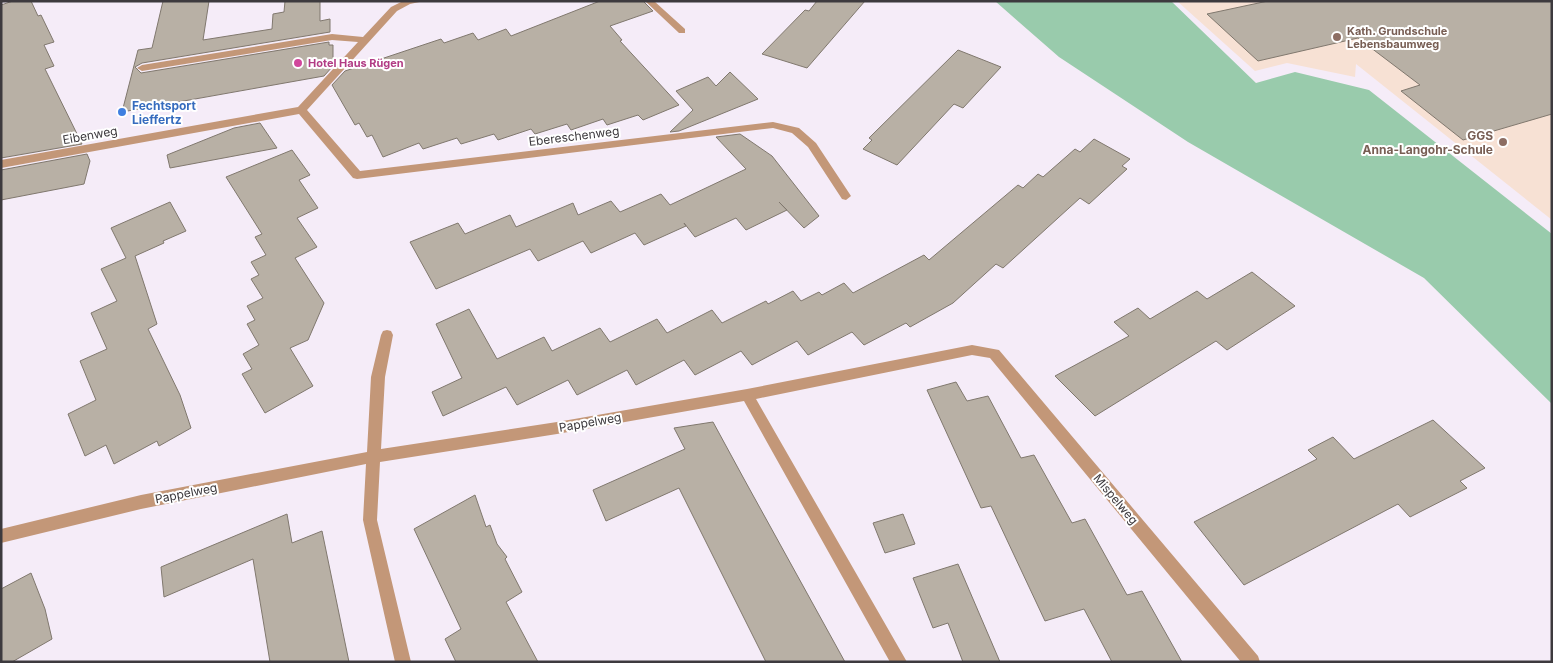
<svg xmlns="http://www.w3.org/2000/svg" width="1553" height="663" font-family="Inter,sans-serif">
<style>
.education{fill:#f7e1d4}
.green{fill:#99cbac}
.building{fill:#b8b0a5;stroke:#80786e}
.lines{fill:none;stroke-linecap:round;stroke-linejoin:round}
.minor{fill:#c39778;fill-rule:evenodd}
.education-dot{fill:#8d6e63;stroke:#fff;stroke-width:2}
.hotel-dot{fill:#d1479c;stroke:#fff;stroke-width:2}
.shop-dot{fill:#3f7fe0;stroke:#fff;stroke-width:2}
.labels{text-anchor:middle;dominant-baseline:central;stroke-width:4;stroke-linejoin:round;paint-order:stroke}
.far-education-label{font-size:11px;font-weight:bold;fill:#785e54;stroke:#fff;text-anchor:start}
.far-hotel-label{font-size:11px;font-weight:bold;fill:#b23c85;stroke:#fff;text-anchor:start}
.shop-label{font-size:12px;font-weight:bold;fill:#366cbe;stroke:#fff;text-anchor:start}
.street-label{font-size:12px;fill:#3d3a3e;stroke:#fff}
.education-label{font-size:12px;font-weight:bold;fill:#785e54;stroke:#fff;text-anchor:end}
</style>
<rect width="100%" height="100%" fill="#f5ecf8"/>
<path class="education" d="M1177 1H1552V220L1356 64 1355 77 1287 63 1255 71Z"/>
<path class="green" d="M995 1H1171L1256 83 1295 72 1369 90 1552 234V404L1424 278 1188 142 1059 57Z"/>
<path class="building" d="M13 1H31L38 16 41 15 54 42 44 45 54 66 45 69 82 144 1 158V5Z
M163 1H209L203 40 272 29 273 14 284 12 285 1H320V21L330 19V32L142 63 135 67 141 73 329 42V45H333V66L324 76 122 112 138 50 152 48Z
M600 1H643L653 11 610 26 622 40 620 41 679 105 643 120 638 115 607 125 603 119 571 130 567 124 535 134 531 129 498 140 494 134 461 144 457 138 423 149 419 143 383 157 372 135 367 137 359 123 355 125 332 85 345 71 441 39 444 43 473 33 478 40 506 29 511 36Z
M817 1H865L807 68 762 54 805 10 809 11Z
M1268 1H1552V114L1463 140 1401 91 1420 85 1358 38 1258 61 1207 14Z
M958 50 1001 67 963 108 954 104 897 165 863 149 872 140 869 138Z
M730 72 758 99 679 131 670 132 693 110 676 91 708 77 716 86Z
M260 123 277 148 170 168 167 155 234 128Z
M740 134 772 156 819 216 804 228 779 202 787 210 746 230 736 218 695 237 684 223 686 226 644 245 635 233 591 253 583 241 538 261 530 249 436 289 410 242 458 223 465 234 510 215 516 227 573 203 578 215 611 201 620 212 661 194 670 205 746 169 716 137Z
M1094 139 1130 159 1122 166 1127 169 1089 204 1080 198 1003 268 996 264 953 303 910 327 906 323 864 345 852 332 808 355 797 341 752 365 741 351 695 375 684 360 636 385 627 370 577 395 568 380 517 405 506 387 443 416 432 392 462 378 436 324 469 309 497 359 544 337 552 351 600 328 610 342 657 319 667 333 712 310 722 323 766 301 768 304 793 291 801 301 819 292 822 295 844 283 853 293 924 255 929 260 1018 185 1023 188 1038 174 1043 177 1075 149 1080 152Z
M292 150 310 175 299 180 318 208 297 218 317 247 295 258 324 303 308 340 290 348 313 386 265 413 242 374 252 369 243 354 259 345 247 324 255 320 247 306 263 298 251 279 259 275 251 262 266 255 255 237 262 234 226 177Z
M87 154 90 161 84 184 1 200V170Z
M170 202 186 231 163 241 164 243 135 256 157 324 148 329 180 395 191 428 159 446 157 441 114 464 106 445 85 456 68 414 96 400 80 361 107 349 91 313 117 301 101 269 126 258 111 228Z
M1252 272 1295 306 1227 350 1216 341 1095 416 1055 376 1129 336 1114 322 1138 308 1150 319 1197 291 1207 299Z
M956 382 967 401 988 396 1021 458 1034 455 1072 523 1085 519 1127 595 1142 591 1182 662H1112L1084 609 1045 621 991 506 981 508 927 390Z
M1433 420 1485 468 1460 481 1467 488 1410 517 1398 504 1244 585 1194 522 1317 459 1308 450 1333 437 1354 459Z
M713 422 744 479 845 662H766L679 488 606 521 593 490 685 449 674 428Z
M475 495 486 527 490 525 497 544 507 557 505 559 522 592 506 602 538 662H456L445 639 461 629 414 529Z
M287 514 292 543 322 531 349 662H270L253 559 164 597 161 567Z
M903 514 915 544 885 553 873 523Z
M958 564 1000 662H963L948 623 933 628 913 578Z
M31 573 45 609 52 639 12 662H1V589Z"/>
<g class="lines">
<path class="minor" d="M403 1H424L410 4 397 11 307 110 360 171 773 122 799 128 816 143 851 196 846 200 842 199 808 147 792 133 773 128 357 179 353 178 299 114 1 168V160L298 107 358 42 332 40 142 71 137 68 142 65 332 34 363 37 391 7Z
M645 1H654L685 29V33H679Z
M387 330 391 331 393 335 385 377 381 449 557 422 747 389 972 345 999 350 1258 656 1260 662H1241L990 358 972 355 756 399 907 662H890L744 401 557 434 380 462 377 520 411 662H395L363 520 366 464 141 509 1 543V529L141 495 367 452 371 377 381 335 383 331Z"/>
</g>
<g class="education-dot">
<circle cx="1337" cy="37" r="5"/>
<circle cx="1503" cy="142" r="5"/>
</g>
<circle class="hotel-dot" cx="298" cy="63" r="5"/>
<circle class="shop-dot" cx="122" cy="112" r="5"/>
<g class="labels">
<g class="far-education-label">
<text x="1347" y="31">Kath. Grundschule<tspan x="1347" dy="13">Lebensbaumweg</tspan></text>
</g>
<g class="far-hotel-label">
<text x="308" y="63">Hotel Haus Rügen</text>
</g>
<g class="shop-label">
<text x="132" y="105">Fechtsport<tspan x="132" dy="14">Lieffertz</tspan></text>
</g>
<g class="street-label">
<text transform="translate(90 135) rotate(-10)">Eibenweg</text>
<text transform="translate(574 136) rotate(-7)">Ebereschenweg</text>
<text transform="translate(590 422) rotate(-10)">Pappelweg</text>
<text transform="translate(186 493) rotate(-11)">Pappelweg</text>
<text transform="translate(1116 499) rotate(50)">Mispelweg</text>
</g>
<g class="education-label">
<text x="1493" y="135">GGS<tspan x="1493" dy="14">Anna-Langohr-Schule</tspan></text>
</g>
</g>
<rect width="1553" height="663" fill="none" stroke="#3d3a3e" stroke-width="5"/>
</svg>
